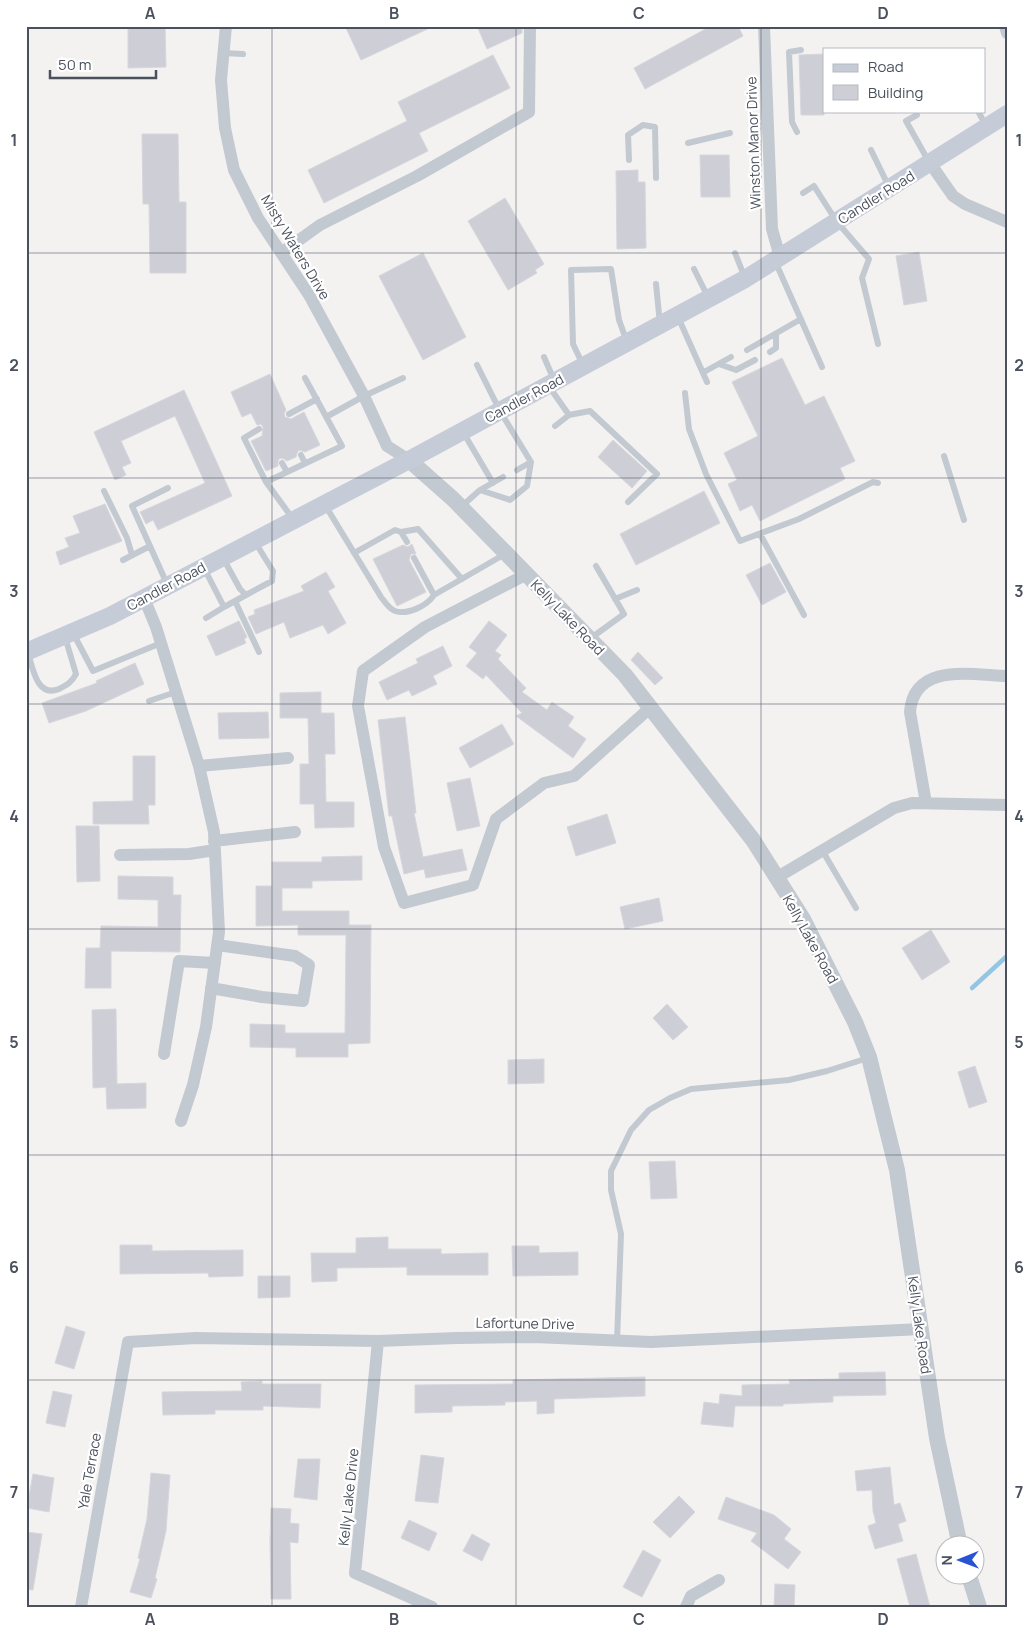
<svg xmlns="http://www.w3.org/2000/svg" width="1033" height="1633" font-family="Manrope,sans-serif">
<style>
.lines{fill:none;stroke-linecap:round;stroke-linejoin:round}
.stream{stroke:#95c5e5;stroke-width:4.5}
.building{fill:#cecfd6;stroke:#d6d6dc}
.service{stroke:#c3c9d1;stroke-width:6}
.minor{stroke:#c3c9d1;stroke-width:12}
.tertiary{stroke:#c3c9d1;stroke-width:16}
.secondary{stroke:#c6cbd8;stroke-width:18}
.grid{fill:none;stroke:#4a515d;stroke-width:1;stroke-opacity:0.55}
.labels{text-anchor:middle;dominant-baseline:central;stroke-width:4.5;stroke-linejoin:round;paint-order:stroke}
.street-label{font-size:14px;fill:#4a515d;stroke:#fff}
.neatline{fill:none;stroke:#4a515d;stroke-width:2}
.grid-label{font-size:16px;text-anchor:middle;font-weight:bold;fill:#4a515d}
</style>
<rect width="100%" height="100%" fill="#f3f2f1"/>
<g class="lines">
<path class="stream" d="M972 988 1007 956"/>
</g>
<path class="building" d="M128 26H165L166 67 128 68Z
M345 26H434L361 60Z
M477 26H522V33L487 49Z
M711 26H738L743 36 645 89 634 68Z
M824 54V115H801L799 55Z
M493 55 510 88 419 133 428 151 324 203 308 170 407 121 398 102Z
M142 134H178L179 202H186V273H150L149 204H143Z
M700 155H729L730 197H701Z
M638 170V182H645L646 248 617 249 616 171Z
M505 198 544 264 535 270 537 273 508 290 468 221Z
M919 252 927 301 904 305 896 256Z
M423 253 466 337 423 360 379 276Z
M782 358 805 405 824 396 855 461 840 468 845 479 760 521 752 505 740 511 728 484 737 480 724 453 758 436 732 382Z
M270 374 286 410 284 413 285 417 291 419 304 412 320 445 305 452 299 450 297 453 296 457 287 461 284 459 280 458 278 461V466L266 471 251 441 262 436 263 427 261 424 257 425 251 413 242 417 231 392Z
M184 390 232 496 158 530 153 520 146 524 140 512 205 483 175 416 121 441 131 463 122 467 126 475 115 480 94 432Z
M613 440 647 471 632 488 598 457Z
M704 491 720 523 636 565 620 534Z
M105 504 122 541 60 565 56 552 69 547 65 538 80 533 73 516Z
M412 544 416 554H411L409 560 426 592 397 606 373 559 403 545 408 547Z
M770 563 786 592 762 605 746 575Z
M326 572 335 587 328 591 346 623 328 634 323 625 290 638 284 622 256 634 248 617 255 614 254 610 304 591 301 586Z
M239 621 247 637 244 639 246 643 216 656 207 636Z
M489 621 507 635 495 651 501 655 498 659 526 688 522 692 547 710 552 702 574 717 568 726 586 739 573 758 516 716 522 713 486 675 483 679 466 666 477 653 469 647Z
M443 646 452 666 433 676 437 684 412 696 409 690 387 700 379 682 418 663 416 659Z
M638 652 663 678 655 685 631 660Z
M135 663 144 684 86 711 49 723 42 703 97 683 96 681Z
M321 692V713H334L335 754H325L326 802H354V827L315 828 314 804H300V764H309L308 718H280V693Z
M268 712 269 738 219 739 218 713Z
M405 717 416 813H414L423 857 462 849 467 870 426 878 424 869 404 874 392 816H389L378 720Z
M502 724 514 744 470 768 459 748Z
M133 756H155V805H148L149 824H93V802L133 801Z
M470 778 480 826 457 831 447 783Z
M607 814 616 843 576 856 567 827Z
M76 826H99L100 881 77 882Z
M362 856V880L312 881V888H282V911H349V925H371L370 1043 348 1044V1057H296V1048L250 1047V1024L285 1025V1033H345L346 935H298V925L256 926V886H272V862H322V857Z
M118 876 173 877V895H181L180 952 111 951V988H85L86 948H100L101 926 158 927V900L118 899Z
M659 898 663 921 625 929 620 907Z
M931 930 950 962 922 980 902 948Z
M667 1004 688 1027 673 1040 653 1018Z
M116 1009 117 1084 146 1083V1108L107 1109 106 1087 93 1088 92 1010Z
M544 1059V1083L508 1084V1060Z
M975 1066 987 1102 969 1108 958 1072Z
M675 1161 677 1198 651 1199 649 1162Z
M388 1237V1249H441V1254L488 1253V1275H407V1267L337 1268V1281L312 1282 311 1253H356V1238Z
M120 1245H152V1251L243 1250V1276L209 1277 208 1273 120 1274Z
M512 1246H539V1253L578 1252V1275L513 1276Z
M258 1276H290V1297L258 1298Z
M66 1326 85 1332 74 1369 55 1363Z
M885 1372 886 1395 833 1396V1402L783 1404V1406H735L733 1427 701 1424 704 1402 719 1404 720 1394 742 1396V1385L790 1384 789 1380 839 1379V1373Z
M645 1377V1396L554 1399V1413L537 1414V1401L505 1402V1405L452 1406V1412L415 1413V1385L513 1384V1380Z
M262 1381V1384H321L320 1408 263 1406V1410H215V1414L163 1415 162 1392 242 1391 241 1382Z
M53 1391 72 1395 65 1427 46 1423Z
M421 1455 444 1458 438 1503 415 1501Z
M298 1459H320L317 1500 294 1497Z
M890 1467 894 1505 900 1503 906 1521 898 1524 903 1541 875 1549 868 1526 876 1523 873 1511 872 1490 857 1491 855 1471Z
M151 1473 170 1475 166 1531 155 1578 157 1579 151 1598 130 1592 140 1559 138 1558 147 1519Z
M33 1474 54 1478 49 1512 27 1508Z
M679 1496 695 1512 670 1538 653 1522Z
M726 1497 774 1515 791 1529 784 1539 801 1552 788 1569 751 1541 757 1533 718 1519Z
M271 1508 291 1509 290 1523 299 1524 298 1543 290 1542 291 1599H271L270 1541Z
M409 1520 437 1533 429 1551 401 1538Z
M26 1532 42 1534 33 1590 26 1589Z
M472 1534 490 1544 482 1561 463 1551Z
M643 1550 661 1560 642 1597 623 1587Z
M916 1554 930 1607H910L897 1559Z
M775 1584 795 1585 794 1607H774Z"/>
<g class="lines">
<path class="service" d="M223 53 243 54
M978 111 986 126
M917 115 906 121 929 162
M797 132 792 122 789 52 801 50
M688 143 730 133
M871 150 889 187
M629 160 628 135 643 125 655 127 656 178
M803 193 814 186 837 222 869 259 862 278 878 344
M735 253 745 278
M775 261 822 367
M694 269 708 297
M656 284 660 324
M678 317 707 382
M747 350 801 319
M770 352 776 348V334
M544 357 554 380
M719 364 736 370 755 360
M583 365 573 344 571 270 611 269 619 320 627 342
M704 372 731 357
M548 385 569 415
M685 393 689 429 706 474 740 541 799 519 873 482 878 483
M289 414 317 399
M326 417 364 396 403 378
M555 426 569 415 590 411 657 474 628 502
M259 429 244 438 266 482 293 519
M463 432 493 483
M301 455 305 463
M944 456 964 520
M282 463 287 472
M517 470 531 462
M266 482 342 446 305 378
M480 490 503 477
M104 491 127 538 132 555
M325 505 381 597C385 602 389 609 395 611 408 615 427 606 434 595L505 554
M462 506 480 490 510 500 527 486 531 462 500 411 477 365
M401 532 418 529 462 579
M760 534 804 615
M354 553 395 530 401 532 407 542
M223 558 240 589 246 595 272 581 273 571 255 542
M414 558 434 595
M123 560 150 546
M204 568 224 607 246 595
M167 584 132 506 168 488
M615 599 637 590
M235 601 259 652
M206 618 224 607
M73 633 93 671 161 643
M591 638 624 614 596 566
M28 653C33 669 37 698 59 689 67 685 72 682 76 674L65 637
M149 701 176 692
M822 850 856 908
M617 1341 621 1234 611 1190V1171L631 1130 649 1110 670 1098 691 1089 789 1080 827 1071 868 1058"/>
<path class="minor" d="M226 26 221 80 225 128 234 170 258 218 309 295 364 396 387 446 409 460
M764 26 772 229 780 257
M1005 26 1007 33
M930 163 953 196 965 204 1007 222
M281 253 320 225 417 176 529 112 530 26
M527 574 425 627 363 671 358 706 384 847 404 903 473 885 496 819 544 783 574 776 651 707
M144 598 156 627 199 766 214 832 219 932 206 1027 193 1085 181 1121
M199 766 288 758
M926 803 910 712C914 662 972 675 1007 676
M214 841 295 832
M120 855 189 854 215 850
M776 878 894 808 912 803 1007 805
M211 988 262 997 303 1001 309 965 295 956 217 945
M164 1054 179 961 215 963
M378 1341 355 1573 432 1607
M81 1607 128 1342 196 1338 378 1341 457 1338 534 1337 651 1342 921 1329
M686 1607 691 1596 719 1580"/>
<path class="tertiary" d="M409 460 453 499 625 675 753 840 803 919 855 1022 869 1057 886 1126 897 1170 937 1438 960 1546
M969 1576 979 1607"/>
<path class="secondary" d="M26 652 110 616 409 460 745 279 1007 114"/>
</g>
<path class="grid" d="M272 26V1607M516 26V1607M761 26V1607M26 253H1007M26 478H1007M26 704H1007M26 929H1007M26 1155H1007M26 1380H1007"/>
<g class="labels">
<g class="street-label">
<text transform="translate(753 143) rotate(-92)">Winston Manor Drive</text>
<text transform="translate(876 197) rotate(-32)">Candler Road</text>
<text transform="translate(296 247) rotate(59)">Misty Waters Drive</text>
<text transform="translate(524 398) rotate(-28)">Candler Road</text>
<text transform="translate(166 586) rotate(-28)">Candler Road</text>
<text transform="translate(568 617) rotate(46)">Kelly Lake Road</text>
<text transform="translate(811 939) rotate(61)">Kelly Lake Road</text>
<text transform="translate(525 1323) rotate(1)">Lafortune Drive</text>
<text transform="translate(920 1325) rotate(82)">Kelly Lake Road</text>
<text transform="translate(89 1471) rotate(-80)">Yale Terrace</text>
<text transform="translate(348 1497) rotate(-84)">Kelly Lake Drive</text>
</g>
</g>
<rect width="1033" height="1633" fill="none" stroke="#ffffff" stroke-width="55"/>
<rect x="823" y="48" width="162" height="65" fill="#ffffff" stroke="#b7b9be"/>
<rect x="833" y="64" width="25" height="8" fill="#c6cbd8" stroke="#b7b9be"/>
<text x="868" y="72" font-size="15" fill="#4a515d">Road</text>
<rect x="833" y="85" width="25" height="15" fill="#cecfd6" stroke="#b7b9be"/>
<text x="868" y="98" font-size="15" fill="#4a515d">Building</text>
<g transform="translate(960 1560) rotate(269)"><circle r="24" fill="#ffffff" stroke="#b7b9be"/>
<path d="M0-4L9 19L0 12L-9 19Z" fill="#2953d5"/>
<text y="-8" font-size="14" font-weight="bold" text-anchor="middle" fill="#4a515d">N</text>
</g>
<path d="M50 70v8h106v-8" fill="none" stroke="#4a515d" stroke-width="2.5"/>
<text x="58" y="70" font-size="15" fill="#4a515d" stroke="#ffffff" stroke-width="4" paint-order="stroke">50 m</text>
<rect x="28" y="28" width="978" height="1578" class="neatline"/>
<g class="grid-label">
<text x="150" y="19">A</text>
<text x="394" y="19">B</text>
<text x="639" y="19">C</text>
<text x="883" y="19">D</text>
<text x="14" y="146">1</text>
<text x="1019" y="146">1</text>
<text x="14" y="371">2</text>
<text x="1019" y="371">2</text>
<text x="14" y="597">3</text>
<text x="1019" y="597">3</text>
<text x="14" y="822">4</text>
<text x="1019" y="822">4</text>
<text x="14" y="1048">5</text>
<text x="1019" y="1048">5</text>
<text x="14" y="1273">6</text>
<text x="1019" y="1273">6</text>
<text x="14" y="1498">7</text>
<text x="1019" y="1498">7</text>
<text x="150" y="1625">A</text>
<text x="394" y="1625">B</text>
<text x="639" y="1625">C</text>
<text x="883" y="1625">D</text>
</g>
</svg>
